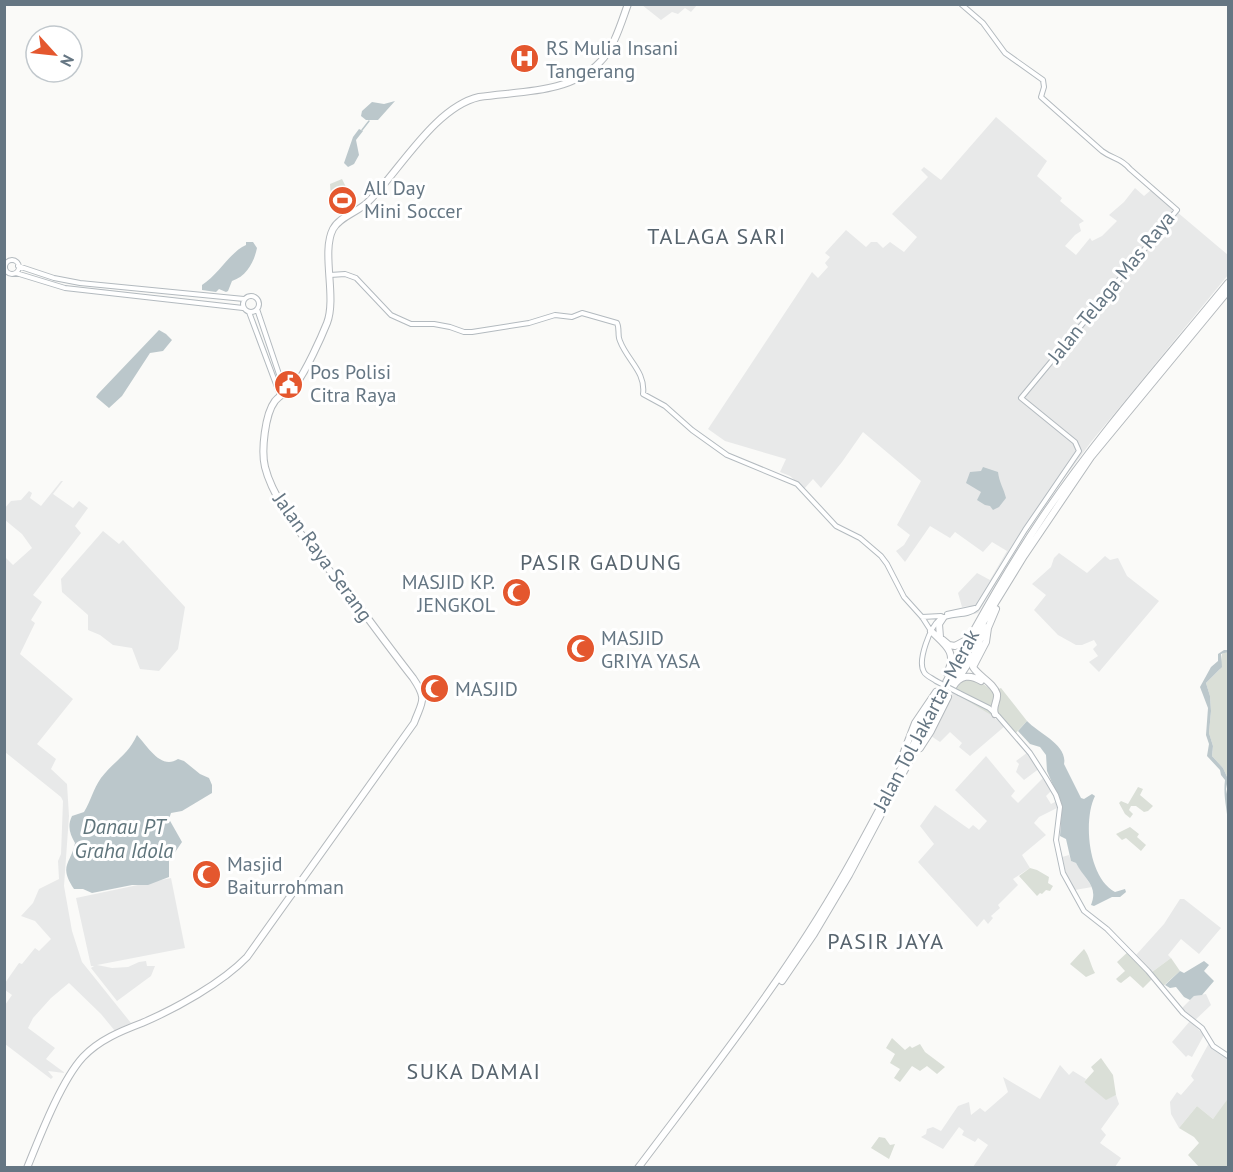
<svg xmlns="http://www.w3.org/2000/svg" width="1233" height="1172" font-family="'PT Sans',sans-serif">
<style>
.built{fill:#e8e9e9}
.green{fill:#dadfd7}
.water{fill:#bbc7cb}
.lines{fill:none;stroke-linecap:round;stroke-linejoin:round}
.stream{stroke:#bbc7cb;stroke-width:1.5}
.secondary-casing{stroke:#b3babf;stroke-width:6}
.highway-casing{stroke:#b4b9bd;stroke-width:8}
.secondary{stroke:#fff;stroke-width:4}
.highway{stroke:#fff;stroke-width:6}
.secondary-bridge-casing{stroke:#b3babf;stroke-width:6;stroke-linecap:butt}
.secondary-bridge{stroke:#fff;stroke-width:4}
.labels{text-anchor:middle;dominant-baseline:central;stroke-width:6;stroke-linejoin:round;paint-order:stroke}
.poi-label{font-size:20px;fill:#657683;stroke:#fff;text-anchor:start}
.street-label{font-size:20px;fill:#657683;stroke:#fff}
.water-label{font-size:21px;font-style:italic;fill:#60757c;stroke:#fff}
.quarter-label{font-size:22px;letter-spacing:1.5px;fill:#57646e;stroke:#fff}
</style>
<rect width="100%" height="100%" fill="#fafaf8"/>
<path class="built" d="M642 5H697L691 12 685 8 678 14 672 12 661 20Z
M996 117 1047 161 1037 176 1062 198 1060 201 1084 221 1079 224 1081 231 1075 235 1065 246 1076 255 1090 238 1092 241 1102 236 1117 221 1109 215 1124 202 1135 188 1144 196 1151 190 1228 255V275L1091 442 1040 511 978 613 970 615V606L962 607 958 593 977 573 990 580 1007 551 992 542 983 552 955 532 950 538 930 526 905 562 896 551 904 545 910 535 897 525 921 481 863 432 842 462 821 488 813 479 804 489 790 476 780 472 786 459 725 441 708 429 812 272 818 278 828 267 825 263 830 257 825 253 846 230 866 247 871 242H877L883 248 890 242 904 252 917 237 892 214 928 177 921 170 924 167 941 180Z
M61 481H63L53 494 73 508 79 501 88 508 75 526 81 533 33 595 42 602 31 620 35 623 20 654 73 699 37 744 56 759 51 769 67 784 69 816 64 886 72 931 82 962 131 1023 115 1031 101 1014 69 983 51 998 33 1018 28 1028 55 1048 46 1059 65 1073 48 1071 53 1077 51 1079 5 1044V1005L12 995 5 990V983L19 963 22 964 35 948 39 951 51 939 35 921 21 916 33 903 39 889 59 879 58 861 61 854 63 801 61 797 5 752V557L13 565 32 548 22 534 5 520 4 509 11 501 21 500 29 491 32 493 30 498 41 506Z
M103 531 119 544 123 540 185 607 178 649 159 671 140 669 132 648 113 645 100 635 88 630V615L62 592 61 579Z
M1059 553 1087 573 1105 556 1110 560 1118 558 1127 576 1159 601 1099 672 1089 662 1098 656 1093 649 1097 645 1094 640 1082 645H1076L1058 635 1034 610 1046 595 1032 584 1051 567 1054 558Z
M953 692 986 711 1005 726 970 756 959 747 962 743 950 732 940 742 931 736Z
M1028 752 1040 768 1024 780 1016 772 1019 764 1016 761Z
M986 756 1015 791 1011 796 1018 803 1045 776 1052 790 1046 796 1051 804 1057 801 1059 807 1039 817 1034 823 1046 835 1022 855 1030 868 1013 879 1018 885 998 905 1000 908 991 916 993 918 988 924 984 919 977 927 918 862 934 844 920 826 935 805 969 829 973 825 979 830 987 821 955 790Z
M1069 855 1071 861 1076 863 1092 887 1075 890 1067 878 1062 857Z
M171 878 185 948 97 965 112 968 128 967 139 962 146 961 147 966H155L151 976 117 1001 91 968 94 966H91L76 898Z
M1180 899H1184L1221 928 1199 954 1181 939 1168 955 1171 958 1152 972 1136 955 1164 924Z
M1206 994 1211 1005 1192 1023 1204 1035 1192 1057 1188 1055 1186 1057 1172 1042 1190 1021 1180 1010 1194 996Z
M1209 1043 1228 1058V1100L1213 1119 1197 1106 1179 1128 1171 1114 1170 1102 1177 1092 1181 1095 1194 1080 1191 1076Z
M1060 1065 1069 1075 1073 1071 1086 1079 1084 1082 1106 1099 1116 1095 1119 1104 1101 1129 1106 1135 1100 1143 1121 1158 1115 1167H973L988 1145 978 1138 975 1142 962 1135 964 1131 959 1127 943 1149 921 1137 926 1134 927 1129 933 1127 941 1131 958 1106 969 1102 971 1115 980 1108 985 1112 1008 1092 1003 1077 1040 1099Z"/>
<path class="green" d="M342 179 356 207 342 216 331 197 330 184Z
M1226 652H1228V779L1223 768 1212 756 1213 746 1209 733 1211 711 1210 696 1206 683 1220 669 1222 654Z
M970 678 979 681 993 691 1001 688 1027 721 1014 735 996 718 953 692 962 682Z
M1138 787 1143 789 1140 795 1153 806 1148 811 1144 812 1136 806H1131L1129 810 1133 814 1130 818 1125 814 1119 803 1121 801 1128 804Z
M1130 827 1139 834 1137 837 1146 845 1141 851 1126 838 1122 840 1116 834Z
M1030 868 1037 870 1049 877 1048 883 1053 886 1050 891 1046 890 1042 894 1040 893 1037 896 1019 876Z
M1084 949C1090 957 1090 964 1095 973L1086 977 1070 964Z
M1130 950 1152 972 1171 958 1180 971 1161 988 1152 979 1143 988 1130 976 1121 983 1119 982 1116 979 1125 971 1117 962Z
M892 1038 905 1050 910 1046 912 1048 920 1044 925 1052 945 1067 937 1074 927 1066 920 1071 912 1066 900 1082 894 1078 900 1069 890 1063 895 1054 886 1048Z
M1101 1058 1113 1075 1116 1095 1106 1100 1084 1082 1094 1071 1091 1067Z
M1227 1100 1228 1167H1199L1188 1155 1199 1143 1194 1137 1179 1128 1197 1106 1213 1119Z
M879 1137 885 1138 890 1145 895 1144 889 1159 871 1148Z"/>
<path class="water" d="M395 101 378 120H366L361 116 362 111 372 102 384 104Z
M359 129 363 131 356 140 359 155 354 164 348 167 344 163 353 137Z
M246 242H253L257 248C254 262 247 276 232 281L228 291 226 292 219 289 216 292 202 290V285C219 274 230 252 246 245Z
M159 330 166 334 172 340 163 351 150 353 122 396 109 408 96 397 98 394Z
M983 467 998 472C999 482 1004 489 1006 498L999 507 993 510 990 506 985 505 977 500 981 492 966 483 970 472 981 471Z
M1224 650H1228V652L1221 654 1222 667 1206 683 1210 696 1211 711 1209 733 1213 746 1212 756 1223 768 1228 779 1226 789 1228 799V824C1227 808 1223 797 1225 780L1221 775 1220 770 1207 756 1209 744 1206 735 1208 708 1200 687 1211 667 1218 661V654Z
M1027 721C1038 733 1068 745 1064 764L1081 798 1084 799 1092 794 1095 796C1083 820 1088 878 1115 892L1125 889 1126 892 1120 897H1112L1094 906 1091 905C1099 886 1084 879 1076 863L1071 861 1066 839 1060 836 1062 806 1047 771 1046 755 1040 747 1030 744 1018 731Z
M137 735C148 747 161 770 178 759L184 761 200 774 209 778 212 785V793L182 811 171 813 169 819 182 842 169 861V877L148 885H132L92 893 83 889H74C58 865 71 864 75 843 70 834 67 826 72 816L84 812C91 801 93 789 101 778 114 761 128 755 137 735Z
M1204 961 1209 965 1204 971 1214 981 1202 995 1194 996 1190 1000 1184 997 1176 987 1170 988 1165 985 1180 971 1184 973Z"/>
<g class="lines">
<path class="stream" d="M362 130 369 121"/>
<defs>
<path id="secondary" d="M5 267a7 7 0 1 1 14 0a7 7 0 1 1-14 0Z
M18 266 54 278 80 283 244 299
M16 273 65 288 243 308
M330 275 345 274 356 278 391 315 411 324H434L450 327 464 332H472L529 323 555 315 572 317 582 313 617 323C620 329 617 335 620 341 627 360 646 372 643 394L665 406 692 430 727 455 797 484 836 526 860 538 881 556 887 564 904 597 922 617 931 631
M243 304a8 8 0 1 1 16 0a8 8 0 1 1-16 0Z
M257 309 285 392
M249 312 280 395
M947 614 975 608
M922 617 941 616
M936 681C932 678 926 676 924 672 917 661 930 627 940 619 951 612 967 617 977 608L1025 530 1079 451 1075 442 1021 398 1177 210 1130 169C1120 157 1114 160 1102 151L1041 97 1044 87 1043 80 1005 53 983 23 961 4
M959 693 989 708 998 716 1030 753 1046 778 1056 795 1060 807 1056 840 1063 873 1084 911 1107 929 1148 971 1183 1013 1202 1028 1213 1046 1228 1056"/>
<path id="highway" d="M931 631C945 645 958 652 947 673
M940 637 939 624 943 618
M943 640 949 645 955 646 968 639
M958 679 975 653 985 627
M953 687C960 675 970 674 981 681
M995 714C992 706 998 702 997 694 994 683 978 676 973 667L986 642 988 628 996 609
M920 748 931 731 948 697
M900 762 915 723 936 692
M782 981 814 934 849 875 981 626 1024 556 1091 457 1228 291
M27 1168C40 1136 61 1081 83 1057 99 1040 121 1031 142 1023 175 1009 222 983 247 957L414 723C422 701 428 700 413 678 395 655 378 632 361 609 332 572 276 512 265 467 261 451 265 414 275 401 281 394 290 390 296 384 306 371 321 338 327 323 337 297 321 252 333 229 340 216 359 212 369 201 400 170 435 107 479 97 519 91 570 94 600 62 614 48 621 23 628 4
M638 1168C710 1072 785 978 844 874 911 756 966 631 1042 518 1098 435 1165 360 1228 283"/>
</defs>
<use href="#secondary" class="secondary-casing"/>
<use href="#highway" class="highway-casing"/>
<use href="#secondary" class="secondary"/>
<use href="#highway" class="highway"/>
<defs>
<path id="secondary-bridge" d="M936 681 959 693"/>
</defs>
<use href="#secondary-bridge" class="secondary-bridge-casing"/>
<use href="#secondary-bridge" class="secondary-bridge"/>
</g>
<defs>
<symbol id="hospital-disc" viewBox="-11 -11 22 22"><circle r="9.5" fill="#e4572e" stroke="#fff"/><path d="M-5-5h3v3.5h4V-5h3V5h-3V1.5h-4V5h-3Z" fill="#fff"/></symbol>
<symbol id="stadium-disc" viewBox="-11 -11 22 22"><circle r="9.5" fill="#e4572e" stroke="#fff"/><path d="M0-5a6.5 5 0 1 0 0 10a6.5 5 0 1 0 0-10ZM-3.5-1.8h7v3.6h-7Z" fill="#fff"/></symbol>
<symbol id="civic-disc" viewBox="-11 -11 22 22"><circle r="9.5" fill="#e4572e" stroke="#fff"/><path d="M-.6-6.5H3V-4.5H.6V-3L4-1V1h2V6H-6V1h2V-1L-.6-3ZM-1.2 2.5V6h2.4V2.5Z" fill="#fff"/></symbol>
<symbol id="mosque-disc" viewBox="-11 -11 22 22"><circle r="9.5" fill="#e4572e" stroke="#fff"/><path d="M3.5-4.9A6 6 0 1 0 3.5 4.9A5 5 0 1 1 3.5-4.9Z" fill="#fff"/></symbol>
</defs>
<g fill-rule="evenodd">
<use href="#hospital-disc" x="508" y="42" width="33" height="33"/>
<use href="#stadium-disc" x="326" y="184" width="33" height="33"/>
<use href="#civic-disc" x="272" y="368" width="33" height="33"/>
<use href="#mosque-disc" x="500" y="576" width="33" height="33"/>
<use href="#mosque-disc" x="564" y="632" width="33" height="33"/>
<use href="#mosque-disc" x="418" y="672" width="33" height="33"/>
<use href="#mosque-disc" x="190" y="858" width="33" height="33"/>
</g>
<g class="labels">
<g class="poi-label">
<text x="546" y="48">RS Mulia Insani<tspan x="546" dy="23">Tangerang</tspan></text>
<text x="364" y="188">All Day<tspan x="364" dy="23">Mini Soccer</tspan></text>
<text x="310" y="372">Pos Polisi<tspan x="310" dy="23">Citra Raya</tspan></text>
<text x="495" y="582" text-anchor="end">MASJID KP.<tspan x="495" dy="23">JENGKOL</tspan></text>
<text x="601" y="638">MASJID<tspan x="601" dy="23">GRIYA YASA</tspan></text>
<text x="455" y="689">MASJID</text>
<text x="227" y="864">Masjid<tspan x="227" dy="23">Baiturrohman</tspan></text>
</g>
<g class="street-label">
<text transform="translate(1111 287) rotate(-51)">Jalan Telaga Mas Raya</text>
<text transform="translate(323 557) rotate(54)">Jalan Raya Serang</text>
<text transform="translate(926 720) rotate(-62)">Jalan Tol Jakarta–Merak</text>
</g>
<g class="water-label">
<text x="124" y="826">Danau PT<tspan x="124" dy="24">Graha Idola</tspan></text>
</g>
<g class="quarter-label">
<text x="717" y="236">TALAGA SARI</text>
<text x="601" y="562">PASIR GADUNG</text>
<text x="886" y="941">PASIR JAYA</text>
<text x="474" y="1071">SUKA DAMAI</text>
</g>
</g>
<rect width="1233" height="1172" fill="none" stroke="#657683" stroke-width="12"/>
<g transform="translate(54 54) rotate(117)"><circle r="28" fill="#ffffff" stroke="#c1c8cd" stroke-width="1.5"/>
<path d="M0-4.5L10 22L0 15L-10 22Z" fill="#e4572e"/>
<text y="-9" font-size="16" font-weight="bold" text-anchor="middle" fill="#657683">N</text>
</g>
</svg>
